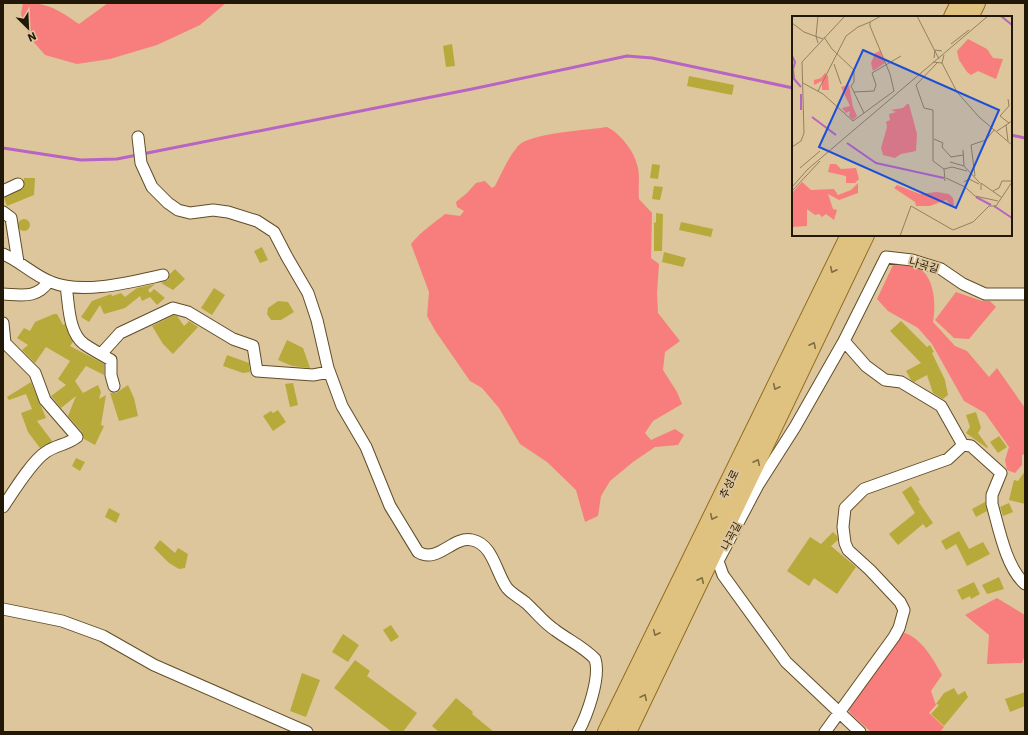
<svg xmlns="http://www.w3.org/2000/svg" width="1028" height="735" font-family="'IBM Plex Sans','Noto Sans KR',sans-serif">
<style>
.green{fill:#f77e7c}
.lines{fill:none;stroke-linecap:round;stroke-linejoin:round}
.stream{stroke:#b864c4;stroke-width:3}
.building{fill:#b7aa3a}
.street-casing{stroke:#614d26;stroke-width:13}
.primary-casing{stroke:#906c1f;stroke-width:20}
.street{stroke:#fff;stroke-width:11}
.primary{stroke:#e0c280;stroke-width:18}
.oneway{stroke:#806d44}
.labels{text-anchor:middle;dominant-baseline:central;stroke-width:4;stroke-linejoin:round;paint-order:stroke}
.street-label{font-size:11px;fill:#211808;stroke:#ddc69c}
.inset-river{fill:none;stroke:#b864c4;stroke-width:2}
.inset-road{fill:none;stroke:#928061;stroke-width:1}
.view{fill:#1d4ed8;fill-opacity:0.15;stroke:#1d4ed8;stroke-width:2}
.inset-edge{fill:none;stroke:#211808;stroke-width:2}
</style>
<rect width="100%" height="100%" fill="#ddc69c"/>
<path class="green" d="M23 3C50 3 58 10 79 24L108 3H226L200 25 157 45 110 59 77 64 45 55 30 38 21 14Z
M607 127C621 134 635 152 638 168 640 178 638 189 639 199L652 213 651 258 659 264 657 293 658 313 680 341 665 352 663 370 677 392 682 404 653 421 645 433 651 440 675 429 684 435 678 445 655 447 633 462 610 481 601 496 598 516 585 522 576 490 547 462 520 444 499 408 482 388 470 381 436 332 427 316 429 292 411 244C421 231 433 224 445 214L460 216 464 211 457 207 456 202 467 193 476 183 485 181 492 188 495 186C502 172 508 158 518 146 529 133 589 130 607 127Z
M894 263C902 264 912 264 919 268 935 278 936 305 933 322L955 346 967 351 989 377 997 368 1025 408V454L1022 455V465L1015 473 1007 470 1005 460 1009 447 985 413 964 401 932 344 918 328 888 311 877 299Z
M956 292 982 301H990L996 307 969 339 954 338 935 320Z
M997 598 1025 615V655L1022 663 987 664 989 635 965 615Z
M901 632C921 636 933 659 942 675L931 691 936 705 929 713 944 727 940 732H871L850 713 848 708Z"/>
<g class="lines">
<path class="stream" d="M1011 135 1025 138
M3 148 81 160 117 159 472 89 627 56 652 58 793 88"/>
</g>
<path class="building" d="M452 44 455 66 446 67 443 46Z
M689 76 734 85 732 95 687 86Z
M652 164 660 165 658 179 650 178Z
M24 178H35L34 195 7 206 4 198 23 188Z
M654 186 663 187 660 200 652 199Z
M656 213 663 214 662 251H654V222L656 223Z
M18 225a6 6 0 1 1 12 0a6 6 0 1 1-12 0Z
M681 222 713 229 711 237 679 230Z
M262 247 268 260 260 263 254 251Z
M664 252 686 258 683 267 662 262Z
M175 269 185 279 173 290 161 283 168 280 170 274Z
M155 284 148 290 150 293 154 289 165 298 157 305 150 297 142 301 140 296 125 308 104 314 100 305 89 322 81 317 92 301 111 294 112 296 121 293 125 297 137 288Z
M214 288 225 295 212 315 201 308Z
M278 301 288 302 294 312 281 320H271L267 314 268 308Z
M54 314H57L63 325 65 324 73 342 70 346 104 364V375L86 366 75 381 83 393 98 385 101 392 99 399 106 395 101 425 104 426 95 445 84 439 82 432 68 416 76 396 61 408 51 396 66 385 58 379 70 361 46 347 35 363 22 350 28 345 17 338 24 328 30 331 35 322Z
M174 315 177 316 184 326 189 321 198 327 173 354 163 344 152 326Z
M901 321 927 347 930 345 934 352 932 353 945 380 948 395 943 399 933 393 927 375 914 382 911 380 906 371 921 363 890 331Z
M287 340 303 348 310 368 292 366 278 360Z
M227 355 249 363 250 372 243 373 223 366Z
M31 382 46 418 37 421 52 441 40 448 28 432 21 413 32 409 26 394 9 400 7 397Z
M293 383 298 405 290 407 285 384Z
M128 385 134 398 138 416 119 421 110 393H116Z
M278 410 286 422 273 431 263 416 271 411 273 413Z
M976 412 981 428 978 433 988 447 987 448 966 433 970 427 966 415Z
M999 436 1007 447 998 453 990 442Z
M76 458 85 462 80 471 72 466Z
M1025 471V504L1009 500 1014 480 1018 481Z
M911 486 920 500 918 501 933 523 926 528 923 524 898 545 889 534 915 513 902 492Z
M985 502 987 511 976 517 972 509Z
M1009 503 1013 512 1003 516 1000 507Z
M109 508 120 514 116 523 105 517Z
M959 531 969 549 983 542 990 554 967 566 956 544 946 550 941 541Z
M833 532 837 536 838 540 831 546 856 567 837 594 814 578 809 586 787 571 810 537 821 544Z
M160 540 175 553 178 548 188 554 185 568 179 569 169 563 154 548Z
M999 577 1004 589 987 594 982 585Z
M974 582 980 594 971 599 970 596 962 600 957 590Z
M391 625 399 637 391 642 383 630Z
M343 634 359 645 348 662 332 652Z
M355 660 370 671 367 676 417 713 403 732H392L334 688Z
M302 673 320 680 306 717 290 711Z
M954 688 958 695 965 691 968 697 944 726 931 714 939 705 936 704 944 693Z
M1025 692V706L1010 712 1005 699Z
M456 698 473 712 472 714 494 732H439L432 726Z"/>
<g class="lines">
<defs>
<path id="street" d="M138 137 141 163 152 187 168 203 178 210 190 213 213 210 228 212 257 221 274 232 287 257 308 293 317 320 328 368 342 406 366 447 390 506 418 552C438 564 452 536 472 540 493 544 496 573 507 588 512 594 520 598 526 603 536 612 544 623 555 630 568 640 584 647 595 659 601 677 587 716 578 732
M3 191 18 184
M3 212 11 218 18 262
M3 254C20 261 33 275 51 282 82 295 131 282 163 275
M66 286C69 304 68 332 84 344 93 350 102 355 111 360V375L114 386
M3 294C22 295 37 299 49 281
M3 323 5 343 35 373 45 400 77 437C67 445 56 445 46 452 32 461 13 492 3 507
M844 341 866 366 885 380 901 382 941 406 963 445 971 446 1001 473 992 495V504C999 529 1006 567 1025 584
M101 354 120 333 173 308 188 312 233 339 253 346 257 371 313 375 329 372
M3 609 62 621 103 636 154 665 307 732
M825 732 894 637 899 628 904 610 900 602 870 570 848 550 845 543 843 527 845 508 864 489 948 459 963 445
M860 732 786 662 723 575 718 561 758 485 795 427 844 341 886 257 912 260 941 269 963 284 985 294H1025"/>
<path id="primary" d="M953 17 960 3
M969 17 976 3
M607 732 850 235
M627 732 865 235"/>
</defs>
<use href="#street" class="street-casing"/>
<use href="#primary" class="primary-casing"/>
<use href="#street" class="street"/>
<use href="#primary" class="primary"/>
</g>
<defs><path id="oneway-chevron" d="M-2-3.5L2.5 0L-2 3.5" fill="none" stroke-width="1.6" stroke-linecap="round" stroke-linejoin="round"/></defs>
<g class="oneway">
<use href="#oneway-chevron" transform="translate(833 270) rotate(116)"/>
<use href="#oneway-chevron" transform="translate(813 345) rotate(-64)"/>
<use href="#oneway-chevron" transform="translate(776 387) rotate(116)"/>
<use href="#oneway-chevron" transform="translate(757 462) rotate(-64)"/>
<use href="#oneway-chevron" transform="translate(713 517) rotate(116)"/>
<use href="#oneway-chevron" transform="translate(701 580) rotate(-64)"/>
<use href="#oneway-chevron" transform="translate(656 633) rotate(116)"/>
<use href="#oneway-chevron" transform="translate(644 697) rotate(-64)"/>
</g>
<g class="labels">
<g class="street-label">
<text transform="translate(924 265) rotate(17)">나곡길</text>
<text transform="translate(729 484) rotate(-64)">추성로</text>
<text transform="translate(731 536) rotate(-62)">나곡길</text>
</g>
</g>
<g transform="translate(792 16)">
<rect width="220" height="220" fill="#ddc69c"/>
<path d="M176 23 195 33 201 42 211 43 204 63 186 55 179 59 175 56 167 44 165 35ZM88 35 93 47 81 55 79 47 83 37ZM33 57 36 60 37 74H30V65L22 69V64L29 62ZM57 69 61 91 65 100 61 104 57 100 58 95 54 97 50 92 58 90 49 71ZM115 88H117L125 118 124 135 109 138 103 142 91 139 89 132 95 111 94 106 98 104 97 98 104 96 99 94 111 92ZM38 148H44L49 153 64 152 67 163 63 167H54V160L36 156ZM10 166 19 174 42 173 46 179 59 174 66 167V177L47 184 36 178 41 193 45 194 42 204 34 198 30 201 27 198 23 199 15 193V210L0 211V177ZM105 169 128 178 145 176 157 178 161 182 162 189 160 190 154 184 138 190H124L123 186 102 172Z" fill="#f77e7c"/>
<path class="inset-river" d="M209 0 220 9M0 40 3 46 1 53 2 63 9 71M9 94V78M20 101 44 119M55 127 84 147 152 162M184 181 199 189M202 190 220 202"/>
<path class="inset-road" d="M26 0 24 20 26 27M125 0 147 43M0 7 12 16 31 23M32 21 40 33 62 54V66L59 70 72 97M159 28 177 14M142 42 143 34 150 35M141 46 150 47 152 39M146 46 124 69 132 92 141 94V145L152 153 153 165M150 47 165 76 187 101 220 129M42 48 49 68M11 67 31 78 61 105 102 75 98 58 78 10V6L89 0M26 75 54 20 66 11 78 6M62 76 82 75 84 69 80 57 109 40M216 83 217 90 208 100 217 107M214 109 216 125M205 115 220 105M142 123 151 127 150 131 159 141 171 139M0 131 9 125 12 117 10 46 53 0M171 134 172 150M158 146 172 150 188 167M8 152 28 135M152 153 160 151 175 155M183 160 179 129 194 124 202 114M154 162 173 171 183 180 206 185M172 166 177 163 187 168M0 171 16 153 196 0M189 174V167L209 181M0 175 28 145M201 175 207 172 210 165H220M197 190H204L220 166M108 220 119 190 161 214 181 206 197 190"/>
<path class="view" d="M71 34 207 94 164 192 27 131Z"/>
<rect width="220" height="220" class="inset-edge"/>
</g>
<rect width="1028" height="735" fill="none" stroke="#211808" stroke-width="8"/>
<g transform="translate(28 28) rotate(156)" stroke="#ddc69c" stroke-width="3" paint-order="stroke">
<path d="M0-3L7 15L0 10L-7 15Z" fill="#211808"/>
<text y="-6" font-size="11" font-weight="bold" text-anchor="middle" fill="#211808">N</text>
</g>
</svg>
